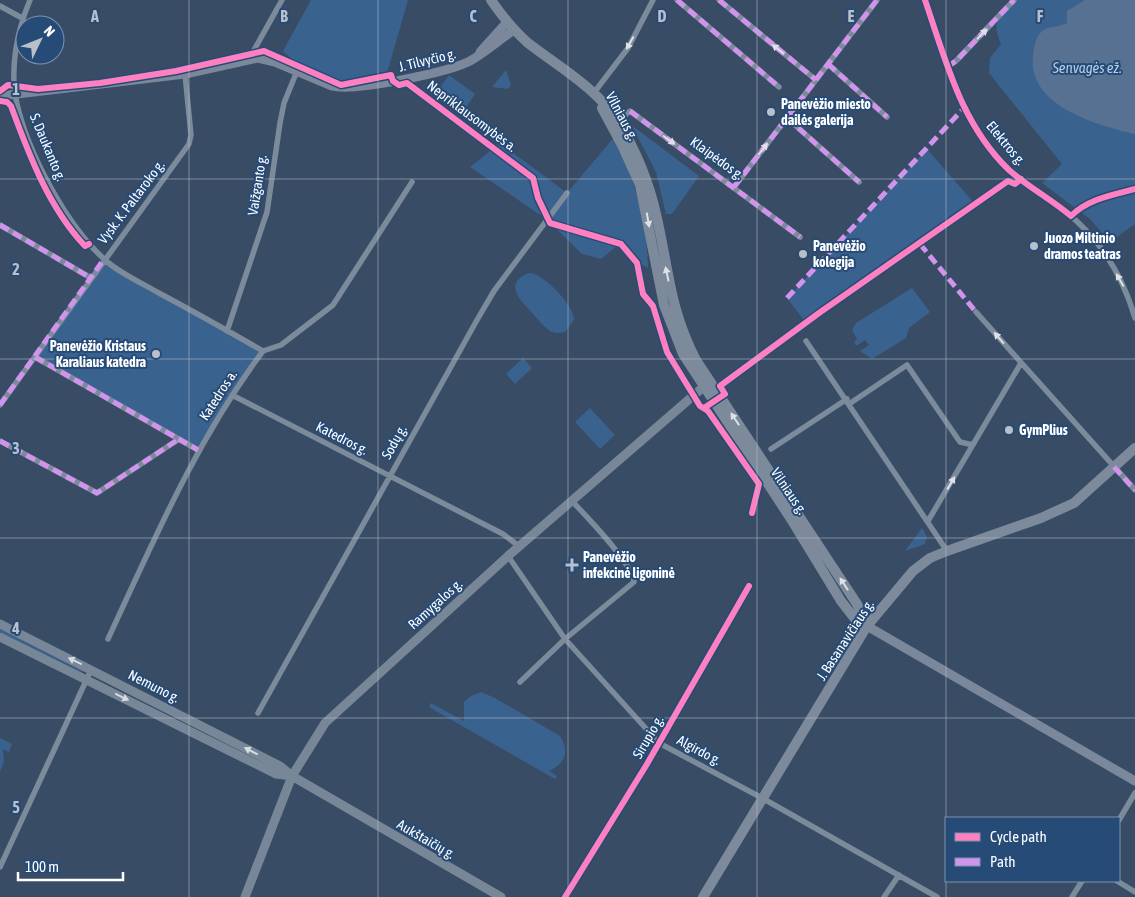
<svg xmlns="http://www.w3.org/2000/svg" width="1135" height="897" font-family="'Asap Condensed',sans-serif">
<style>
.green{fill:#3a628e}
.water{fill:#577192}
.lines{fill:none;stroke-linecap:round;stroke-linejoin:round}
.minor{stroke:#7c8b9c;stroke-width:5.5}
.secondary{stroke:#788798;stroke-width:9}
.primary{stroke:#7b889b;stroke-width:9}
.trunk{stroke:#7c8a9c;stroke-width:10}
.quiet{stroke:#d193ec;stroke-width:5;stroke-dasharray:10 5;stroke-linecap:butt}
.cycleway-casing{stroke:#264b77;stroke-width:9}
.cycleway{stroke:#ff80c0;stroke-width:6}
.oneway{fill:#dee2e6}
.oneway2{fill:#d6dbe0}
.grid{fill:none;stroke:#b9c0c9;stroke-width:1;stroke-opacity:0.55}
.poi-dot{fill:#b9c0c9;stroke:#264b77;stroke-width:2}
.labels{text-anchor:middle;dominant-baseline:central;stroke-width:4;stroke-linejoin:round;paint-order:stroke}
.street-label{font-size:14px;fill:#fff;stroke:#264b77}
.poi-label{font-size:14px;font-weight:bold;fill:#fff;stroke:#264b77;text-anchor:start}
.water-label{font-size:15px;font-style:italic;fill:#b3cdea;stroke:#264b77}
.grid-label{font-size:16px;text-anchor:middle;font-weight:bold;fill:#b9c0c9;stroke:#264b77;stroke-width:4;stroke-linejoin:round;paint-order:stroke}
</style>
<rect width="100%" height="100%" fill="#384c65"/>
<path class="green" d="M311 0H408L387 73 342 82 295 62 283 51Z
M1014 0H1135V224L1110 242 1090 219 1042 183 1062 164 989 73 990 58 1001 44C991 21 999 16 1014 0Z
M506 70 511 85 508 89 492 87Z
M449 75 475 94 467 106 458 108 440 94 439 89Z
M634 127 699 176 672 214H666L656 172 633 128Z
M615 136C634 180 647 219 648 268L632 259 618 245 601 259 582 254 546 219 470 167 500 143 567 193Z
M927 149 975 204 806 323 787 298Z
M104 259 263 351 198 450 35 357Z
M529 273C543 273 574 305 574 320L565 332C560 333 555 334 550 331 544 327 538 319 533 314 521 301 502 284 529 273Z
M912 288 930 312 909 328 906 338 872 359 860 351 869 345 865 340 856 346 854 342 857 339 852 330 856 323Z
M523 358 532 368 515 384 506 374Z
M590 408 615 435 600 449 575 422Z
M922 528 927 537 925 544 905 551Z
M0 629 83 671 82 672 0 632Z
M481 692 495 698 560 736C570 752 565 764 549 771L557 776 555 779 429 707 431 703 464 721V702L471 696Z
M0 738 12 744 9 752 3 749 4 761 0 772Z"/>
<path class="water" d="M1085 0H1135V134C1099 126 1027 106 1033 56 1034 47 1035 38 1042 31 1049 25 1059 28 1067 23V11Z"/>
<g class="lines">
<path class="minor" d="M30 0C17 31 9 70 17 104 28 153 66 224 103 258 117 272 140 282 157 292 193 311 228 331 263 351
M677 0 779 87
M719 0 816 80
M925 0C946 64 960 118 1008 168 1024 185 1047 197 1066 212 1100 239 1123 277 1135 318
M0 6 22 18
M249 59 282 0
M828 64 887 117
M947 67 956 61 1014 0
M593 94 628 48 653 0
M787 118 859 182
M616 123 630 111 800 237
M734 187 877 0
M0 225 91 278
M976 312 1135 490
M227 331 267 212 280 123 284 103 297 71
M806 341 947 551
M263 351 281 345 333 305 412 182
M35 357 198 450
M232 395 503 534 520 547
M849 404 907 365 960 442 973 445
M0 405 189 144 191 135 185 74
M0 441 97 493 179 439
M771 449 847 399
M928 521 1021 363
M508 556 565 639 659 743 762 798 937 897
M108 639C155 538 196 441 263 351
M520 682 565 639 634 582C633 564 586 516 572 501
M258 713 477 320 494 291 567 193
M1119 820 1135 793
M0 867 91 670
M1117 881 1135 892
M565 897 647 764 749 586
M884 897 899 875
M1072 897 1082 881"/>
<path class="secondary" d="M0 624 280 766 292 776 501 897
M0 637 276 774 292 776
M245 897 292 776 325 723 508 556 708 383"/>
<path class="primary" d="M480 52 507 22
M0 96 185 74 258 58 275 62 332 86C355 92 449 72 470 61 486 52 499 40 514 30
M867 626 1135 781"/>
<path class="trunk" d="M491 0C502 16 513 30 528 43 559 67 598 89 619 123 636 151 649 183 656 214 669 269 669 308 696 360L857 604 867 626
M602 108 622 145 640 185 664 305 683 354 791 519 841 601 855 619 867 626
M703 897 867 626 913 571 930 558 947 551 1041 518 1074 503 1135 448"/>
<path class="quiet" d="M677 0 779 87
M719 0 816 80
M828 64 887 117
M947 67 956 61 1014 0
M630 111 800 237
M787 118 859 182
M734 187 877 0
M0 225 91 278
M920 244 976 312
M787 298 964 108
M35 357 198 450
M0 405 104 259
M0 441 97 493 179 439
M1114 467 1135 490"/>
<defs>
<path id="cycleway" d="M925 0C946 61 961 124 1009 170 1028 187 1051 199 1071 216 1088 199 1112 195 1135 189
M0 91 8 85 38 89 100 83 176 71 264 51 341 85 391 75 393 81 399 85 407 83 533 178 538 198 550 223 621 244 637 263 643 294 653 306 667 352 700 406 708 411 759 484 752 513
M0 101 7 102 11 106C29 155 49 208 85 246L89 244
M704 408 725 394 720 386 819 313 1008 181 1015 184 1021 179
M565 897 647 764 749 586"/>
</defs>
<use href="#cycleway" class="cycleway-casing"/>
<use href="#cycleway" class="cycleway"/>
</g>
<defs><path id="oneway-solid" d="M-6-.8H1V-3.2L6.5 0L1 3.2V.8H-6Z" transform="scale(1.25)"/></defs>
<g class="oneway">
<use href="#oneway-solid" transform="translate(982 34) rotate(-46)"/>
<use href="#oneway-solid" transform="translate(630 43) rotate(119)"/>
<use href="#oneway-solid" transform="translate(778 49) rotate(-141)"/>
<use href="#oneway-solid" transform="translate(669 140) rotate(36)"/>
<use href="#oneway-solid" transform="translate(763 149) rotate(-52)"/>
<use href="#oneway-solid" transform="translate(648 220) rotate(80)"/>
<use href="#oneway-solid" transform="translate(667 274) rotate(-102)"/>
<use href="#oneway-solid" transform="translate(1120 280) rotate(-119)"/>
<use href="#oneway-solid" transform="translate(999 338) rotate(-131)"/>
<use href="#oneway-solid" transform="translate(735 419) rotate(-124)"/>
<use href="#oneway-solid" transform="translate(951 483) rotate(-60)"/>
<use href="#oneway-solid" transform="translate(844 584) rotate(-123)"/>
</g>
<g class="oneway2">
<use href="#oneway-solid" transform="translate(75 661) rotate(-154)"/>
<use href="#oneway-solid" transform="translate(122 697) rotate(26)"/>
<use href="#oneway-solid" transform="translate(251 751) rotate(-153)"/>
</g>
<path class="grid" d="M189 0V897M378 0V897M568 0V897M757 0V897M946 0V897M0 179H1135M0 359H1135M0 538H1135M0 718H1135"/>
<g class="poi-dot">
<circle cx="771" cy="112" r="5"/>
<circle cx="1034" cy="246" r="5"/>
<circle cx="803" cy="254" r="5"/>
<circle cx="156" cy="354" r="5"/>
<circle cx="1009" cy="430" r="5"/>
<path d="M569.5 557.5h5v5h5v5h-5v5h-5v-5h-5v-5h5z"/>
</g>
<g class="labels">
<g class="street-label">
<text transform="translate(427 60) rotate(-14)">J. Tilvyčio g.</text>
<text transform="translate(472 116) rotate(37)">Nepriklausomybės a.</text>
<text transform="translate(622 116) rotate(62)">Vilniaus g.</text>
<text transform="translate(1006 143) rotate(50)">Elektros g.</text>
<text transform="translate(48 147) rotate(67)">S. Daukanto g.</text>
<text transform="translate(717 158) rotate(36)">Klaipėdos g.</text>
<text transform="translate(257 185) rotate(-81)">Vaižganto g.</text>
<text transform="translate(131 202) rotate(-53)">Vysk. K. Paltaroko g.</text>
<text transform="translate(218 395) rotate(-57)">Katedros a.</text>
<text transform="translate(342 438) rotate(27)">Katedros g.</text>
<text transform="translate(394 442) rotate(-61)">Sodų g.</text>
<text transform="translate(789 491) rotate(56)">Vilniaus g.</text>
<text transform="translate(435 604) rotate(-42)">Ramygalos g.</text>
<text transform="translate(845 640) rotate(-57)">J. Basanavičiaus g.</text>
<text transform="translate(154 686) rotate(27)">Nemuno g.</text>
<text transform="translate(648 737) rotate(-60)">Sirupio g.</text>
<text transform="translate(699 750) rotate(28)">Algirdo g.</text>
<text transform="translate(426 839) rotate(30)">Aukštaičių g.</text>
</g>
<g class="poi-label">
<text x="781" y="104">Panevėžio miesto<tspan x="781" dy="16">dailės galerija</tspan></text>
<text x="1044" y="238">Juozo Miltinio<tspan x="1044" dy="16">dramos teatras</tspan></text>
<text x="813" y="246">Panevėžio<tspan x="813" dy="16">kolegija</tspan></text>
<text x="146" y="346" text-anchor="end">Panevėžio Kristaus<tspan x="146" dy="16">Karaliaus katedra</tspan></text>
<text x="1019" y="430">GymPlius</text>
<text x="583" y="557">Panevėžio<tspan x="583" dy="16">infekcinė ligoninė</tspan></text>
</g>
<g class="water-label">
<text x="1087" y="67">Senvagės ež.</text>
</g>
</g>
<g class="grid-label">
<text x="95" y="22">A</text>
<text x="284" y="22">B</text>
<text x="473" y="22">C</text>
<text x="662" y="22">D</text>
<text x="851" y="22">E</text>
<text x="1040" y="22">F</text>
<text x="16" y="95">1</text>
<text x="16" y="275">2</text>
<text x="16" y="454">3</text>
<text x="16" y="634">4</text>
<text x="16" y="813">5</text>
</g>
<rect x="945" y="817" width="175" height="65" fill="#264b77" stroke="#7d93ad"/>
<rect x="955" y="833" width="25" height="8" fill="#ff80c0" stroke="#7d93ad"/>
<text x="990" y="842" font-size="15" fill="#ffffff">Cycle path</text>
<rect x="955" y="858" width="25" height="8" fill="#d193ec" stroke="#7d93ad"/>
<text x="990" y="867" font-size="15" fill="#ffffff">Path</text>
<g transform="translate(40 40) rotate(47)"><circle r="24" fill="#264b77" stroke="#7d93ad"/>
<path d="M0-4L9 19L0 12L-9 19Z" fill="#b9c0c9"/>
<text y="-8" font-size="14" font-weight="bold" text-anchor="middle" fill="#ffffff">N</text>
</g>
<path d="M18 872v8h105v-8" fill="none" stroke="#ffffff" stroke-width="2.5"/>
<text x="25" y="872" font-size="15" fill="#ffffff" stroke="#264b77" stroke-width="4" paint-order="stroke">100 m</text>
</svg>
